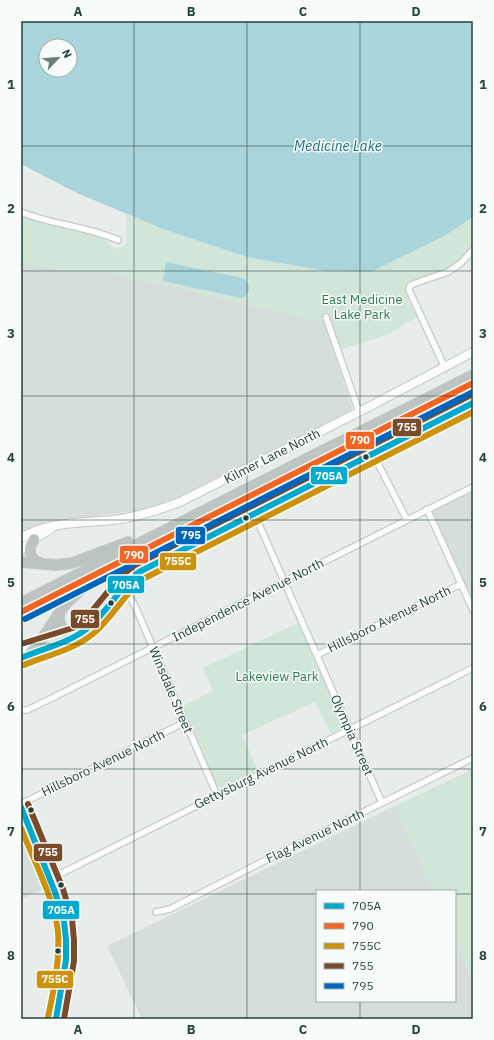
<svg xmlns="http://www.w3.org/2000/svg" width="494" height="1040" font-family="'IBM Plex Sans',sans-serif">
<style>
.built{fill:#d6dedb}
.green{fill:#d1e6d8}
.water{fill:#a9d4db;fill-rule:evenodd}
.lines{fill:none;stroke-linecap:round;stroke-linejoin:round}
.street-casing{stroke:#c5cac8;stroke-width:8}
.secondary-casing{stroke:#c3cbc8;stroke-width:10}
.highway-casing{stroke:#c3ccc9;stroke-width:12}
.street{stroke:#fcfcfc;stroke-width:5.5}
.secondary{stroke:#fcfcfc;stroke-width:8}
.highway{stroke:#bcc4c2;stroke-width:10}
.bus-1-casing{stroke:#f7fbf9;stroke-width:9}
.bus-2-casing{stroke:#f7fbf9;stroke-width:9}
.bus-3-casing{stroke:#f7fbf9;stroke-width:9}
.bus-4-casing{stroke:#f7fbf9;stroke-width:9}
.bus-5-casing{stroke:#f7fbf9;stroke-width:9}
.bus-1{stroke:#00a9ce;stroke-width:6}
.bus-2{stroke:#f26522;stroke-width:6}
.bus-3{stroke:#cd920c;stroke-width:6}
.bus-4{stroke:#7a4b2a;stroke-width:6}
.bus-5{stroke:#0065bd;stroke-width:6}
.grid{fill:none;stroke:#24423a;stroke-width:1;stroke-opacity:0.55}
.bus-dot{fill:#24423a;stroke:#f7fbf9;stroke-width:1.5}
.labels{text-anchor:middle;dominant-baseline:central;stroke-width:3;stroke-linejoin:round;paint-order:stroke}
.park-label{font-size:13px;fill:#2d7a4b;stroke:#f7fbf9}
.street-label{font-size:13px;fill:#24423a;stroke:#f7fbf9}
.water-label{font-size:14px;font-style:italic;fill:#1c6f80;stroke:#f7fbf9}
.line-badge{stroke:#f7fbf9;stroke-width:1.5}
.badge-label{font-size:11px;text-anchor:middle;font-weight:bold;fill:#fff}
.neatline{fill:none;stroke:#24423a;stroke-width:1.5}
.grid-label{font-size:13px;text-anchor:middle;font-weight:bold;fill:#24423a}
</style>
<rect width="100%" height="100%" fill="#e8edeb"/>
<path class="built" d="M21 263 84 273H111L324 322 352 407 350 412 175 499 137 511 65 520 36 527 21 534Z
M470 491 473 497V603L434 516V510Z
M395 806 433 891H317V1001H455V940L473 981V1019H142L107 946Z
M21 820 49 887 21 899Z"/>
<path class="green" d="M126 214 163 229 247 257 326 271 371 272 446 235 473 217V245L459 260 444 270 408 282C401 293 412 306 418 316L387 335 341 349 332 324 111 273H84L21 263V215L57 226 99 236 107 241 110 246 117 249 123 247 127 242Z
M298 623 343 723 342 728 331 734 315 702 242 735 258 771 224 788 217 786 183 706 213 691 203 668Z
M473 769V981L455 940V891H433L395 806Z"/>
<path class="water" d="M21 21H473V217L446 235 371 272 326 271 247 257 163 229 77 193 21 164ZM46 46H70V70H46Z
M166 262 242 278C252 282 251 296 241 298L163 281Z"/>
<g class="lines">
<defs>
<path id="street" d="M21 212C52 225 87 226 118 240
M326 317 359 412
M445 368 409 290 410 286 413 284 448 272 461 263 473 250
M373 454 407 520
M427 509 473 610
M254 513 382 803
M120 590 131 599 135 606 217 795
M317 655 461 584
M21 710H27L50 699 473 487
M21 804 185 722
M50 879 473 668
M156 912 170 909 272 857 473 758"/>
<path id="secondary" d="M21 538C49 521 83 523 114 520 136 517 159 510 180 502L359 412 473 352
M21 550 34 539 51 529
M21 652 36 646
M21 658C42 648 71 643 89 627 108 611 118 587 139 572L473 403
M21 807C29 826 36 845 44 864 54 888 66 914 66 940 67 967 61 993 56 1019"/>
<path id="highway" d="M34 539C29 547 28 553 34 560L40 563
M21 562 56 565 72 563 128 542
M21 603 473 375
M21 612 473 383
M59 615C58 627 65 633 76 636
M27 656C43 642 52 622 65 605 73 595 84 587 94 580"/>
</defs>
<use href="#street" class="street-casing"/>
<use href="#secondary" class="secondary-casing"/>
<use href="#highway" class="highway-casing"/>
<use href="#street" class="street"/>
<use href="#secondary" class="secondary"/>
<use href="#highway" class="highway"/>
<defs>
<path id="bus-1" d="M21 658C44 648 70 643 89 627 108 611 119 588 139 572L473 403
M21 807 55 892 64 921 66 940V960L56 1019"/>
<path id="bus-2" d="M21 612 473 383"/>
<path id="bus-3" d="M24 665C48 655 74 650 94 633 113 617 124 594 143 579L473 412
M21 828C33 859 55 900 58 932 60 961 54 989 48 1017"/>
<path id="bus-4" d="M21 644 76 627 87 617 120 577 135 565 469 396
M28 804 63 889 72 919 74 940V961L64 1019"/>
<path id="bus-5" d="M25 619 473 392"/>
</defs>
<use href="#bus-1" class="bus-1-casing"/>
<use href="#bus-2" class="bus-2-casing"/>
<use href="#bus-3" class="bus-3-casing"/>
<use href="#bus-4" class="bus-4-casing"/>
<use href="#bus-5" class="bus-5-casing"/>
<use href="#bus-1" class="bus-1"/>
<use href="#bus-2" class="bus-2"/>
<use href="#bus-3" class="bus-3"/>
<use href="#bus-4" class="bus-4"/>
<use href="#bus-5" class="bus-5"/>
</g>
<path class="grid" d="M134 21V1019M247 21V1019M360 21V891M21 146H473M21 271H473M21 396H473M21 520H473M21 644H473M21 769H473M21 894H317M455 894H473M360 1001V1019"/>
<g class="bus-dot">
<circle cx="366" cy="457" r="3.5"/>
<circle cx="246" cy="518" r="3.5"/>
<circle cx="111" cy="603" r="3.5"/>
<circle cx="31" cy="810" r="3.5"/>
<circle cx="61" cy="885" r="3.5"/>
<circle cx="58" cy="951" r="3.5"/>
</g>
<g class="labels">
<g class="park-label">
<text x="362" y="299">East Medicine<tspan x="362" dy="15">Lake Park</tspan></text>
<text x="277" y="676">Lakeview Park</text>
</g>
<g class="street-label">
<text transform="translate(272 456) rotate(-27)">Kilmer Lane North</text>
<text transform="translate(248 600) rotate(-27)">Independence Avenue North</text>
<text transform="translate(389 619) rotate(-26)">Hillsboro Avenue North</text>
<text transform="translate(171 690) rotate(67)">Winsdale Street</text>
<text transform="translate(352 735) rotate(66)">Olympia Street</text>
<text transform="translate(103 763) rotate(-26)">Hillsboro Avenue North</text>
<text transform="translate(261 773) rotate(-26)">Gettysburg Avenue North</text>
<text transform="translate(315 836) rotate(-26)">Flag Avenue North</text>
</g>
<g class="water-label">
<text x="338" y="146">Medicine Lake</text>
</g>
</g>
<g class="line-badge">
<rect x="392" y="418" width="30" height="19" rx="4" fill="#7a4b2a"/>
<rect x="345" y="431" width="30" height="19" rx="4" fill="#f26522"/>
<rect x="310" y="466" width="38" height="19" rx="4" fill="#00a9ce"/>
<rect x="175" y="526" width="31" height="19" rx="4" fill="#0065bd"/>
<rect x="119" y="545" width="30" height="19" rx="4" fill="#f26522"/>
<rect x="159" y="552" width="38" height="19" rx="4" fill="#cd920c"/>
<rect x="107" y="575" width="38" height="19" rx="4" fill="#00a9ce"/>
<rect x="70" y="609" width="30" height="20" rx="4" fill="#7a4b2a"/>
<rect x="33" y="843" width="30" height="19" rx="4" fill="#7a4b2a"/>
<rect x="42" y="900" width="38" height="20" rx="4" fill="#00a9ce"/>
<rect x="36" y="970" width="38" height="19" rx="4" fill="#cd920c"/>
</g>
<g class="badge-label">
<text x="407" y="431">755</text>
<text x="360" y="444">790</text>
<text x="329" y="480">705A</text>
<text x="191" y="539">795</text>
<text x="134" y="559">790</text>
<text x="178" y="565">755C</text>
<text x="126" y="589">705A</text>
<text x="85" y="623">755</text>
<text x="48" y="856">755</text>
<text x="61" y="914">705A</text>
<text x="55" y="983">755C</text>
</g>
<rect width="494" height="1040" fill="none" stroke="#f7fbf9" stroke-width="44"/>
<rect x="316" y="890" width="140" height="112" fill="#f7fbf9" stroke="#a3b1ad"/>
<rect x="324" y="903" width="20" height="6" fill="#00a9ce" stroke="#a3b1ad"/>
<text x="352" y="910" font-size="12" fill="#24423a">705A</text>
<rect x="324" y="923" width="20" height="6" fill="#f26522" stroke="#a3b1ad"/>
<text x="352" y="930" font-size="12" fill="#24423a">790</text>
<rect x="324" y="943" width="20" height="6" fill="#cd920c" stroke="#a3b1ad"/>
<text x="352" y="950" font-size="12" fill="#24423a">755C</text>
<rect x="324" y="963" width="20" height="6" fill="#7a4b2a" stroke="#a3b1ad"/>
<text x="352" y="970" font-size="12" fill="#24423a">755</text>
<rect x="324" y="983" width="20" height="6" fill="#0065bd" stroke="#a3b1ad"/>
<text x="352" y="990" font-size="12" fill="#24423a">795</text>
<g transform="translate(58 58) rotate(64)"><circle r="19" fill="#f7fbf9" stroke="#a3b1ad"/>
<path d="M0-3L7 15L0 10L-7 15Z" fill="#697e78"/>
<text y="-6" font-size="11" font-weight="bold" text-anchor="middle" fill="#24423a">N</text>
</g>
<rect x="22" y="22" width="450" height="996" class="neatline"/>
<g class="grid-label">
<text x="78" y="16">A</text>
<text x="191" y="16">B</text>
<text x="303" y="16">C</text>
<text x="416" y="16">D</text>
<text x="11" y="89">1</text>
<text x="483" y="89">1</text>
<text x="11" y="213">2</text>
<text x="483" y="213">2</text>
<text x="11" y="338">3</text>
<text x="483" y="338">3</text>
<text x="11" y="462">4</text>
<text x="483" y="462">4</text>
<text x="11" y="587">5</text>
<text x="483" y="587">5</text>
<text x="11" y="711">6</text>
<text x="483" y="711">6</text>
<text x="11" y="836">7</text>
<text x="483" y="836">7</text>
<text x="11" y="960">8</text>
<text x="483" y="960">8</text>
<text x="78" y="1034">A</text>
<text x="191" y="1034">B</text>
<text x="303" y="1034">C</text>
<text x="416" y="1034">D</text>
</g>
</svg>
